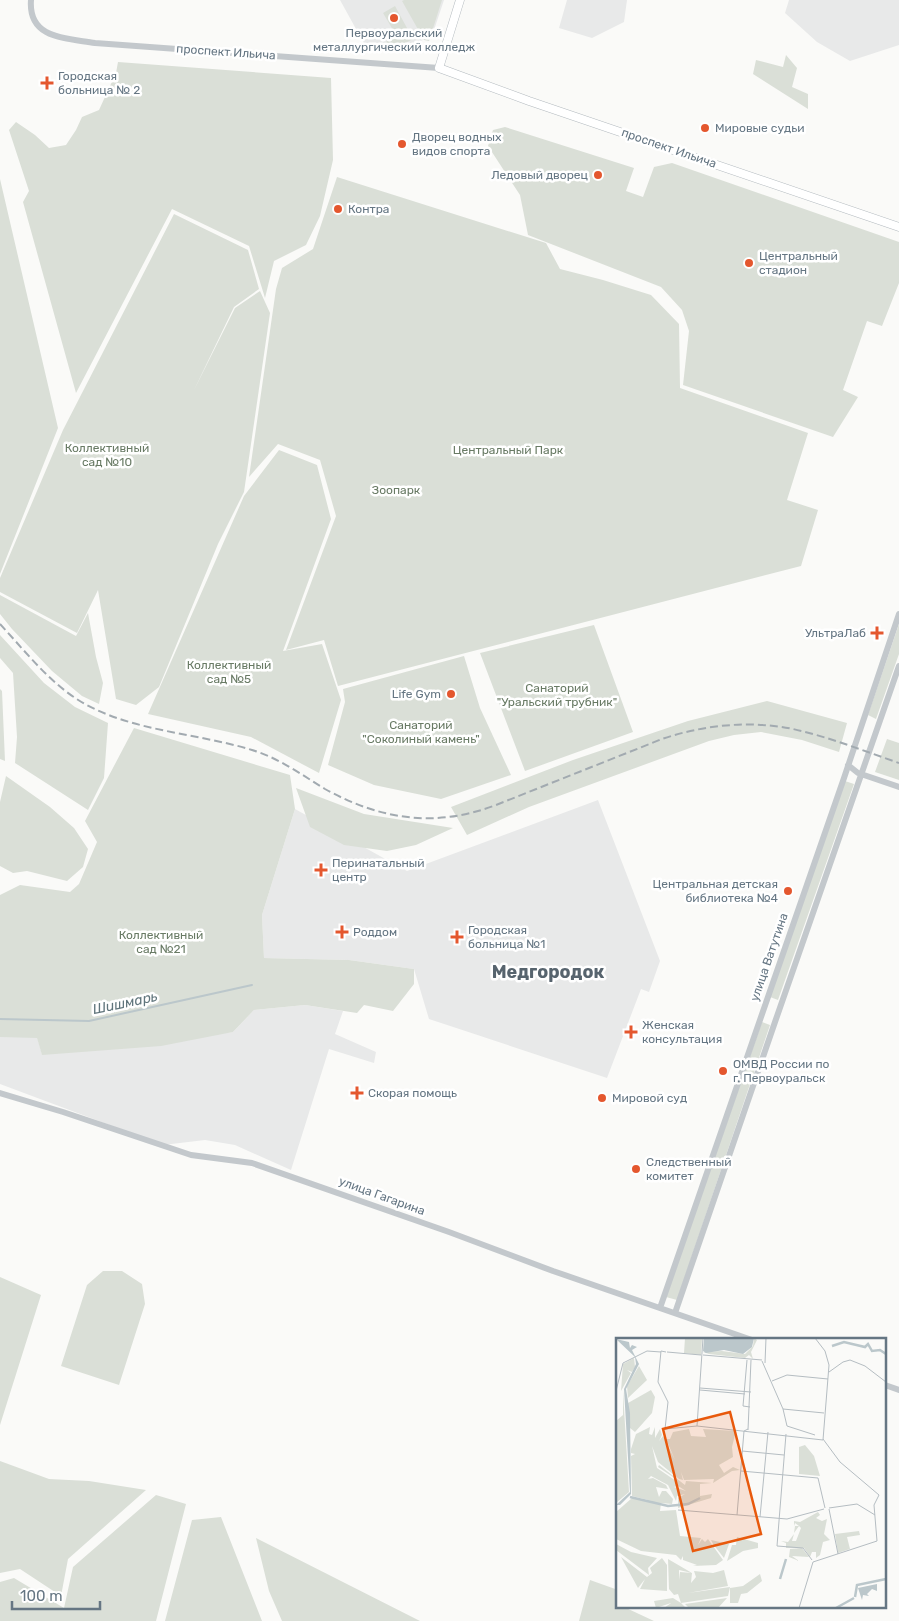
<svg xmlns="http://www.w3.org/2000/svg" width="899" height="1621" font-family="Rubik,sans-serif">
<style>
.built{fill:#e8e9e9}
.green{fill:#dadfd7}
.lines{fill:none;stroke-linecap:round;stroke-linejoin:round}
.stream{stroke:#bbc7cb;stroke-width:2}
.secondary-casing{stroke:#b3babf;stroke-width:9}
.tertiary{stroke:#c3c8cc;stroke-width:6}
.secondary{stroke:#fff;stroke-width:8}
.rail{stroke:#a2aab0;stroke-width:2;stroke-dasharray:8 4;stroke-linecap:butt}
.poi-dot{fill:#e4572e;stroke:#fff;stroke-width:2}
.labels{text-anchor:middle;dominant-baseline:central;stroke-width:5;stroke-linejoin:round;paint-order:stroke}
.poi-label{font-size:12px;fill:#657683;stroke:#fff;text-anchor:start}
.street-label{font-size:12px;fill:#657683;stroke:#fff}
.park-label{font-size:12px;fill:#687a64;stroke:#fff}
.water-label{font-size:14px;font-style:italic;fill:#60757c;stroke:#fff}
.district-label{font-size:18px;font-weight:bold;fill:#57646e;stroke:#fff}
.inset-river{fill:none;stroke:#bbc7cb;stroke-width:2.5}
.inset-road{fill:none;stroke:#b5bdc2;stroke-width:1}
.view{fill:#e8590c;fill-opacity:0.15;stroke:#e8590c;stroke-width:2.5}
.inset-edge{fill:none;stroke:#657683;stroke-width:2.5}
</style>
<rect width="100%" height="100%" fill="#fafaf8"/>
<path class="built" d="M340 0H444L432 36 400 50 366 47Z
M567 0H627L624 22 592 38 559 28Z
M789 0H899V45L850 61 817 42 785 13Z
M598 800 660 961 649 992 641 989 607 1078 429 1019 414 969 349 960 264 958 262 915 295 809 407 871Z
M305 1005 343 1011 335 1034 376 1052 374 1063 329 1049 291 1170 235 1145 205 1140 163 1145 0 1084V1037H37L42 1054 233 1032 254 1010Z"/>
<path class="green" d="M404 0H442L429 41 424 40 402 1Z
M395 6 413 39 396 48 380 46 396 35 383 13Z
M786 55 797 68 792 87 808 94V109L753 74 756 60 783 67Z
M118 62 331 78 333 160 320 216 306 245 274 261 265 298 249 246 172 209 76 393 23 202 29 191 9 130 16 122 35 135 49 148 66 145 76 130 82 117 99 110 116 73Z
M505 127 634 168 626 191 643 197 654 167 672 163 899 242V283L882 326 867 321 843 390 858 397 833 437 683 385 689 331 682 310 661 287 528 235 520 195 488 146 493 130Z
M337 177 546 243 560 269 603 280 651 295 679 324 680 388 808 433 787 500 818 510 801 566 338 686 324 640 286 650 336 516 320 460 278 444 249 477 276 289 282 268 313 249Z
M0 179 58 428 0 574Z
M174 214 248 250 259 289 234 307 194 390 235 308 260 291 270 313 244 492 218 544 159 687 136 705 116 699 98 590 77 633 0 592V578L63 430Z
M279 450 317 465 331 519 283 651 322 644 341 700 319 773 251 737 148 714 244 496Z
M0 595 76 636 88 613 96 657 103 683 99 704 82 696 52 671 12 629 0 614Z
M899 624V654L876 719 868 715Z
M594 625 633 732 525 771 480 653Z
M0 635 44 683 75 707 108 723 104 778 88 810 15 763 17 737 13 673 0 658Z
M464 656 480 708 511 775 441 799 374 785 328 765 345 702 343 689Z
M0 689 2 691 5 761 0 759Z
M767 701 847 723 839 752 802 740 761 732 734 735 709 741 529 807 467 835 451 807 573 760 688 721Z
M134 728 290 775 295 809 262 915 264 958 349 960 414 969V984L393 1011 364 1005 357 1013 305 1005 254 1010 233 1032 161 1046 42 1055 37 1038 0 1037V895L20 885 70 892 79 884 97 842 85 821Z
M887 739 899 743V780L875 772Z
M6 776 50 807 74 828 88 849 83 867 67 881 27 871 13 873 0 866V802Z
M845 781 854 784 778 1000 770 997Z
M296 788 364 814 453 828 416 845 387 851 344 845 310 827Z
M762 1022 770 1025 677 1300 666 1297Z
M103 1271H122L142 1284 145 1304 119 1385 61 1366 87 1285Z
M0 1277 41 1295 0 1425Z
M0 1461 49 1479 89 1481 146 1490 68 1559 61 1596 20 1569 0 1573Z
M156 1495 186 1504 156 1621H0V1582L14 1578 64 1608 73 1567Z
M221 1517 262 1621H165L192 1520Z
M256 1538 420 1621H282L269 1591Z
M590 1580 618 1590V1607H624L654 1621H579Z"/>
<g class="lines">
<path class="stream" d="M0 1019 89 1021 252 985"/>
<defs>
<path id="secondary" d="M460 0 439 68 529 101 899 227"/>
</defs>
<use href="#secondary" class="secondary-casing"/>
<path class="tertiary" d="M31 0C28 39 66 38 95 43L439 68
M848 765 858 773 899 787
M0 1093 63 1112 191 1155 252 1163 449 1232 553 1271 752 1340
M660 1308 844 778 899 614
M675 1313 775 1022 899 666
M885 1385 899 1390"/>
<use href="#secondary" class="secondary"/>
<path class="rail" d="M0 624C26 652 51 685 85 704 136 732 197 733 252 750 279 758 302 775 325 789 381 820 436 828 496 805L662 739C703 725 750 720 793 729 829 737 864 751 899 763"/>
</g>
<g class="poi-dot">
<circle cx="394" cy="18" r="5"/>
<path d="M44.5 75.5h5v5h5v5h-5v5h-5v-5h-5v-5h5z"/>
<circle cx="705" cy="128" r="5"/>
<circle cx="402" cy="144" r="5"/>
<circle cx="598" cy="175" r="5"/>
<circle cx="338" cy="209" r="5"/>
<circle cx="749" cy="263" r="5"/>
<path d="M874.5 625.5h5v5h5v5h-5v5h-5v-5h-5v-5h5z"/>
<circle cx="451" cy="694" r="5"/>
<path d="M318.5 862.5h5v5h5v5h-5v5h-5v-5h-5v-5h5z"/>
<circle cx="788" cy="891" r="5"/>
<path d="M339.5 924.5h5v5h5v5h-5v5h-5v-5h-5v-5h5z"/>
<path d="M454.5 929.5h5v5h5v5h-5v5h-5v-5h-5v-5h5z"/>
<path d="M628.5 1024.5h5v5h5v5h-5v5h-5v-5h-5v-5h5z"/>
<circle cx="723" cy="1071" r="5"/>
<path d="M354.5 1085.5h5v5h5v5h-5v5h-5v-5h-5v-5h5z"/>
<circle cx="602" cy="1098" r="5"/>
<circle cx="636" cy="1169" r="5"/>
</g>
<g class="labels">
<g class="poi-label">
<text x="394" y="33" text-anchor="middle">Первоуральский<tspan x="394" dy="14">металлургический колледж</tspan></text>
<text x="58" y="76">Городская<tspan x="58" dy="14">больница № 2</tspan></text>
<text x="715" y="128">Мировые судьи</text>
<text x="412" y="137">Дворец водных<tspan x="412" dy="14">видов спорта</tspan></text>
<text x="588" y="175" text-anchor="end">Ледовый дворец</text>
<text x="348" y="209">Контра</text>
<text x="759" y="256">Центральный<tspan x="759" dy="14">стадион</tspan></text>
<text x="866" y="633" text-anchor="end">УльтраЛаб</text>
<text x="441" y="694" text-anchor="end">Life Gym</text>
<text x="332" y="863">Перинатальный<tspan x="332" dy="14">центр</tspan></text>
<text x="778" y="884" text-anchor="end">Центральная детская<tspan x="778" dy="14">библиотека №4</tspan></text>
<text x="468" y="930">Городская<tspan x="468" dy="14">больница №1</tspan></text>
<text x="353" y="932">Роддом</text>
<text x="642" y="1025">Женская<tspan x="642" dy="14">консультация</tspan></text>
<text x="733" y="1064">ОМВД России по<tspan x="733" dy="14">г. Первоуральск</tspan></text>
<text x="368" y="1093">Скорая помощь</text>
<text x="612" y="1098">Мировой суд</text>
<text x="646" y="1162">Следственный<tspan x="646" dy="14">комитет</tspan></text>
</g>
<g class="street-label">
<text transform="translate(226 52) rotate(4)">проспект Ильича</text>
<text transform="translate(669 148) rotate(19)">проспект Ильича</text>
<text transform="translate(769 957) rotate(-71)">улица Ватутина</text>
<text transform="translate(382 1196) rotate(20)">улица Гагарина</text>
</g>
<g class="park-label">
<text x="107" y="448">Коллективный<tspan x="107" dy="14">сад №10</tspan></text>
<text x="508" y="450">Центральный Парк</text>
<text x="396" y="490">Зоопарк</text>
<text x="229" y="665">Коллективный<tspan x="229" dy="14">сад №5</tspan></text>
<text x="557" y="688">Санаторий<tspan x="557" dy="14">"Уральский трубник"</tspan></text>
<text x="421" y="725">Санаторий<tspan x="421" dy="14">"Соколиный камень"</tspan></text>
<text x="161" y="935">Коллективный<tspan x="161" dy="14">сад №21</tspan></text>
</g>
<g class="water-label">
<text transform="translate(125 1003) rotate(-12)">Шишмарь</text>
</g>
<g class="district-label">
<text x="548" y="972">Медгородок</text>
</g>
</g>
<g transform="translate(616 1338)">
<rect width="270" height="270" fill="#fafaf8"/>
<path d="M69 0H86L85 17 68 15ZM138 0 141 2 135 14 137 21 133 17 129 20 93 16 87 14 106 13 129 16 137 8ZM18 20 19 29 16 34 11 32 15 35 5 53 7 26ZM23 28 31 42 12 60 11 48ZM35 52 39 59 36 75 19 94 14 90 13 105 12 65ZM7 53 13 154 0 165V83L7 77ZM34 89 33 96 36 97 39 89V100L44 91 46 97 43 103 47 98 59 122 50 101H54L57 94 73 91 75 98 90 99 87 91 120 93 116 109 117 119 103 127 108 135 117 129 124 132 116 133 97 145 98 141 68 142 65 134 67 142 63 141 42 124 36 108 41 130 60 143 61 148 58 149 70 153 62 148 60 141 42 129 43 127 69 147 70 143 96 145 84 146V158L96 156 95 160 62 170V160L69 156 61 158 60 163 52 147 35 138 32 141 37 140 50 147 52 151 40 149 43 159 46 153H50L57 161 56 166 45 165 44 173 60 172 64 198 85 200 82 207 86 201 89 204 92 201 107 222 100 227 77 228 81 227 67 222V218L65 222 60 217 25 213 0 201V174L16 160 36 163 16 158 15 118 19 116 15 115V111L20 96ZM189 107 198 118 204 138 183 136V109ZM202 174 204 177 200 180 206 183 211 181 208 196 214 202 207 204 204 217 200 220V214H196L194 219 188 210H170V205L165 203 172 204 178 196 176 203H180L185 190 183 188 178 195 179 188H183L179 185 178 188V183L184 184ZM243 193 244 197 231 199 234 211 222 215 219 196ZM121 199 142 205V210L127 213 111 223 116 207H120ZM95 202 113 206 108 220 97 206ZM0 206 15 214 41 220 32 230 33 237 0 212ZM186 210 193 219 176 218 183 223 173 219 174 211ZM5 219 31 239 36 235 34 230 46 220 51 227V253L24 251 29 241 22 250ZM52 221 76 235 63 232V242L64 234 76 235 75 245 80 239 78 233 97 235 108 232 112 248 72 255 114 249 112 258 65 265 70 270H48L55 265 40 270 38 263 57 260 65 265 62 256 58 257 53 251ZM144 236 146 243 131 255 125 256 122 265H114V250L127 248ZM111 260 102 270H73L69 266Z" fill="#dadfd7"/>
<path d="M88 0H138L136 9 127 16 108 12 90 15 87 13ZM0 1 13 4 14 10 16 7 21 9 16 12 23 26 10 51 14 75 15 156 4 167H0L14 154 8 51 20 26 19 19ZM261 246V253L256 251 251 256 253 258 247 257 246 262 242 250Z" fill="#bbc7cb"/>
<path class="inset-river" d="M216 8 228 4 249 9 252 6 256 13 264 12 270 16M14 159 52 168 72 166 84 160M164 241 170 221M239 259 241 247 270 241M220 270 238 260"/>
<path class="inset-road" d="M87 0 81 88 207 102M199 0 209 13 213 27 207 102M50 14 45 13 42 44 52 64 49 91 81 88M51 14 85 17M87 17 146 22M131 22 127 68 134 69M146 23 167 71 171 88M149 25 150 0M213 34 227 24 234 22 249 28 270 44M156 43 171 37 212 41M84 50 135 54M84 52 129 56M0 53 7 25 31 13 45 14M167 71 208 75M171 88 199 97M132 92 135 22M170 96 161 208 187 210 196 222M207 101 224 124 263 157M126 113 168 117M125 133 202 140 209 170M213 170 241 166 259 177M213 171 222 216M62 172 171 181 208 171M121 177 128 93 132 91M144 179 152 94M197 224 261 203 258 167 263 157M183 270 197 224"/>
<path class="view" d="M114 74 145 196 77 213 47 91Z"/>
<rect width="270" height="270" class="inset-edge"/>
</g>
<path d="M12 1601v8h88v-8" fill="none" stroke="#657683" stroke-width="2.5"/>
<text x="20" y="1601" font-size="15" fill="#657683" stroke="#ffffff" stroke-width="4" paint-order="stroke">100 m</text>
</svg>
